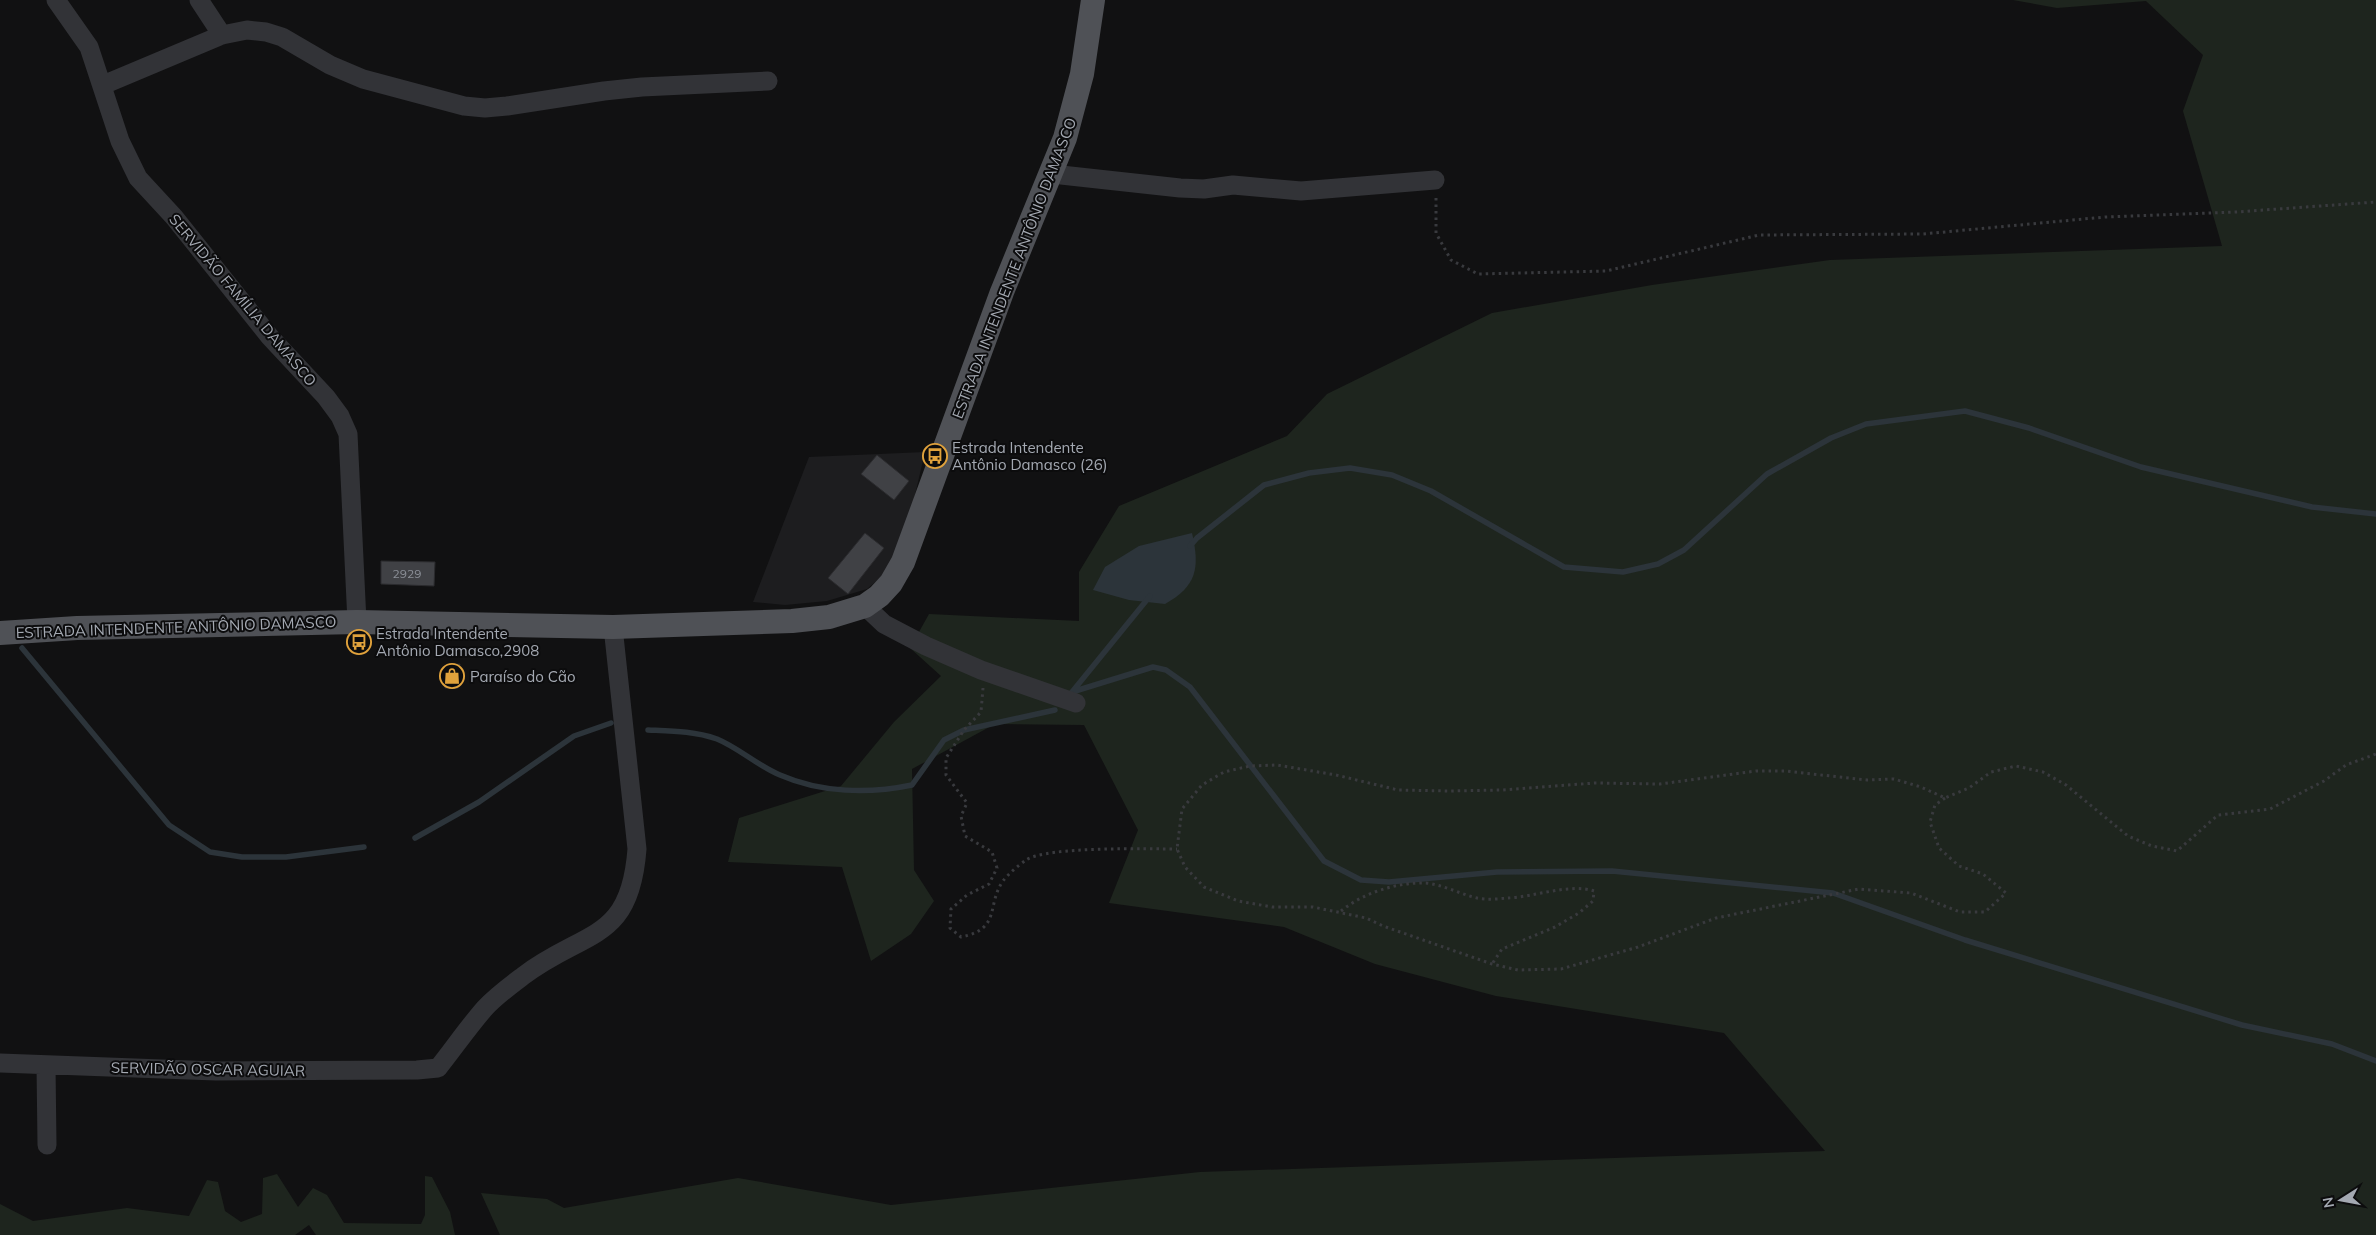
<svg xmlns="http://www.w3.org/2000/svg" width="2376" height="1235" font-family="Mulish,sans-serif">
<style>
.built{fill:#1d1d1f}
.green{fill:#1e251e}
.water{fill:#2c343a}
.lines{fill:none;stroke-linecap:round;stroke-linejoin:round}
.stream{stroke:#2c343a;stroke-width:5.5}
.building{fill:#404145;stroke:#2b2b2e}
.path{stroke:#393a3e;stroke-width:3;stroke-dasharray:2.5 4;stroke-linecap:butt}
.minor{stroke:#323337;stroke-width:19}
.major{stroke:#4f5156;stroke-width:24}
.labels{text-anchor:middle;dominant-baseline:central;stroke-width:4;stroke-linejoin:round;paint-order:stroke}
.number-label{font-size:12px;fill:#8b8f97}
.street-label{font-size:15px;fill:#a4a9b2;stroke:#0c0c0d}
.poi-label{font-size:15px;fill:#a4a9b2;stroke:#0c0c0d;text-anchor:start}
</style>
<rect width="100%" height="100%" fill="#111112"/>
<path class="built" d="M925 452 903 546 892 568 867 589 827 601 785 605 753 602 809 457Z"/>
<path class="green" d="M2013 0H2376V1235H500L481 1193 547 1199 564 1208 738 1178 891 1205 1200 1172 1825 1151 1724 1033 1496 996 1375 964 1284 927 1109 903 1138 830 1084 725 995 724 912 769 914 870 934 901 911 934 871 961 842 867 728 862 739 818 841 786 894 722 941 676 910 648 929 614 1079 621V572L1119 506 1287 436 1327 394 1492 313 1652 285 1830 260 2222 246 2183 111 2203 55 2146 1 2057 8Z
M277 1174 298 1207 313 1188 327 1195 344 1223 421 1224 425 1215V1176L432 1177 450 1212 455 1235H316L309 1225 295 1235H0V1204L33 1221 127 1208 189 1216 207 1180 218 1182 225 1211 241 1222 262 1214 263 1178Z"/>
<path class="water" d="M1192 533C1200 568 1197 586 1165 604L1129 600 1093 590 1105 567 1139 546Z"/>
<g class="lines">
<path class="stream" d="M1190 546 1197 538 1264 485 1309 473 1350 468 1392 475 1431 491 1564 567 1623 572 1658 564 1684 550 1767 474 1831 438 1866 424 1965 411 2029 428 2141 467 2312 507 2376 514
M22 648 169 825 210 852 242 857H286L364 847
M1072 692 1150 596
M1072 692 1153 667 1166 670 1190 687 1324 861 1361 880 1389 882 1497 872 1612 871 1833 893 1965 940 2242 1025 2332 1044 2376 1061
M648 730C672 731 694 731 717 739 739 748 758 766 780 775 821 793 869 794 912 785L944 740 964 730 1055 710
M415 838 479 802 574 736 611 723"/>
</g>
<path class="building" d="M877 455 909 481 894 500 861 474Z
M865 533 884 548 848 594 828 578Z
M381 561 435 562 434 586 381 584Z
M460 664 458 688H445L446 665Z"/>
<g class="lines">
<path class="path" d="M1436 198V233L1451 260 1478 274 1606 271 1759 235 1923 234 2105 217 2236 212 2376 202
M983 688 981 712 964 730 946 758V775L967 803 961 816 965 836 992 852 997 868 989 884 967 895 951 909 950 928 961 937C1002 929 986 905 1003 881 1008 874 1019 865 1026 860 1048 846 1148 849 1177 849
M1945 798 1935 805 1930 822 1939 848 1959 866 1983 874 2006 893 1985 912H1960L1911 893 1859 889 1716 918 1638 947 1561 969 1518 970 1492 964 1383 926 1366 918 1313 907H1272L1238 901 1204 887 1185 867 1177 849 1182 809 1202 785 1224 772 1250 766 1277 765 1336 775 1398 790 1450 791 1503 790 1595 783 1660 784 1756 771H1785L1867 780 1894 779 1921 787 1945 798 1969 788 1991 772 2016 766 2043 772 2066 785 2128 836 2152 846 2177 851 2218 815 2270 809 2324 781 2346 765 2376 754
M1341 911C1363 893 1397 882 1426 883 1444 885 1460 894 1477 898 1486 900 1498 899 1508 898 1534 897 1570 883 1594 891L1593 901 1579 913 1555 927 1502 949 1492 964"/>
<path class="minor" d="M56 0 89 47 120 141 138 178 174 217 270 337 326 397 340 416 348 434 357 622
M199 0 222 35
M103 85 222 35 247 30 266 32 282 37 330 65 363 79 464 106 485 108 507 106 604 91 642 87 768 81
M1052 174 1180 188 1204 189 1233 185 1301 191 1435 180
M865 606 884 624 926 646 981 670 1076 703
M0 1063 216 1071 417 1070 438 1068C454 1048 469 1026 485 1008 496 996 511 985 523 976 585 929 630 943 637 849L613 627
M46 1065 47 1145"/>
<path class="major" d="M0 633 77 628 357 622 613 627 792 621 829 617 865 606 879 596 891 583 903 562 1002 292 1065 138 1082 74 1093 0"/>
</g>
<defs>
<symbol id="bus-ring" viewBox="-11 -11 22 22"><circle r="9.5" fill="#0c0c0d" stroke="#e0a23c" stroke-width="1.5"/><path d="M-5-6H5V4H4V6H2V4H-2V6H-4V4H-5ZM-3.5-4V0h7V-4ZM-3.5 1.2v1.5H-2V1.2ZM2 1.2v1.5H3.5V1.2Z" fill="#e0a23c"/></symbol>
<symbol id="shop-ring" viewBox="-11 -11 22 22"><circle r="9.5" fill="#0c0c0d" stroke="#e0a23c" stroke-width="1.5"/><path d="M-5-2.5h2.3a2.7 3.5 0 0 1 5.4 0H5L5.5 6h-11ZM-1.5-2.5h3a1.5 2.3 0 0 0-3 0Z" fill="#e0a23c"/></symbol>
</defs>
<g fill-rule="evenodd">
<use href="#bus-ring" x="921" y="442" width="28" height="28"/>
<use href="#bus-ring" x="345" y="628" width="28" height="28"/>
<use href="#shop-ring" x="438" y="662" width="28" height="28"/>
</g>
<g class="labels">
<g class="number-label">
<text x="407" y="573">2929</text>
</g>
<g class="street-label">
<text transform="translate(1014 268) rotate(-69)">ESTRADA INTENDENTE ANTÔNIO DAMASCO</text>
<text transform="translate(243 300) rotate(50)">SERVIDÃO FAMÍLIA DAMASCO</text>
<text transform="translate(176 627) rotate(-2)">ESTRADA INTENDENTE ANTÔNIO DAMASCO</text>
<text transform="translate(208 1069) rotate(1)">SERVIDÃO OSCAR AGUIAR</text>
</g>
<g class="poi-label">
<text x="952" y="447">Estrada Intendente<tspan x="952" dy="17">Antônio Damasco (26)</tspan></text>
<text x="376" y="633">Estrada Intendente<tspan x="376" dy="17">Antônio Damasco,2908</tspan></text>
<text x="470" y="676">Paraíso do Cão</text>
</g>
</g>
<g transform="translate(2341 1200) rotate(259)" stroke="#0c0c0d" stroke-width="4" paint-order="stroke">
<path d="M0-4L9 19L0 12L-9 19Z" fill="#a4a9b2"/>
<text y="-8" font-size="14" font-weight="bold" text-anchor="middle" fill="#a4a9b2">N</text>
</g>
</svg>
